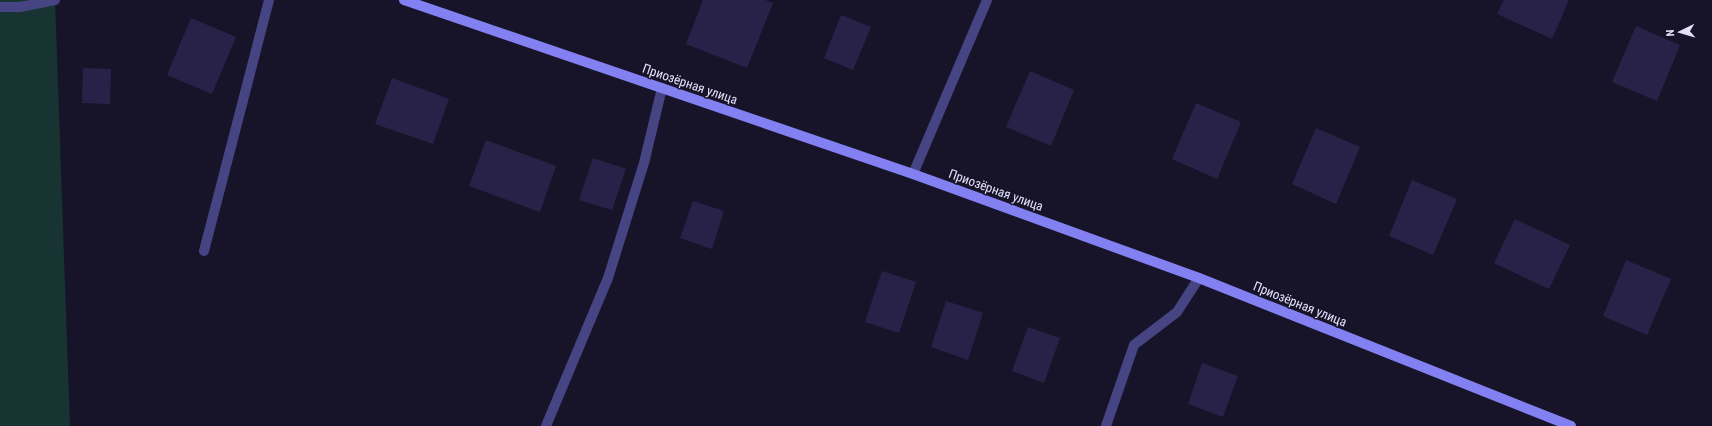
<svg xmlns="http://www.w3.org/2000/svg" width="1712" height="426" font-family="'Roboto Condensed',sans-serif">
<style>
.green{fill:#173332}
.building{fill:#292248}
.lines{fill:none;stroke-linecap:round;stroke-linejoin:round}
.lane{stroke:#464483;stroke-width:10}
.street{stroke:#464483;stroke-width:10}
.secondary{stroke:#8381f2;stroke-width:10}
.labels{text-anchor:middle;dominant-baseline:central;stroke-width:3;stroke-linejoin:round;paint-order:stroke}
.street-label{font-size:13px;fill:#e3e0fc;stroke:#171429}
</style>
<rect width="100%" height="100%" fill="#171429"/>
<path class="green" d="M0 0H55L70 426H0Z"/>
<path class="building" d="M703 0H765L773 3 747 68 686 44Z
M1504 0H1569L1552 39 1497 14Z
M841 15 871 27 853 70 824 58Z
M191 18 236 37 212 94 167 75Z
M1636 26 1680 45 1657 101 1612 82Z
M83 68 111 69 110 104 82 103Z
M1030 71 1074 90 1051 146 1006 127Z
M392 78 449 99 433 144 375 124Z
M1196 103 1241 122 1217 179 1172 159Z
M1316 128 1360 147 1336 204 1292 184Z
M486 140 556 166 540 212 469 186Z
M593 158 626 169 612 210 579 200Z
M1412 180 1457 199 1433 255 1389 236Z
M693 201 724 211 712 249 680 238Z
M1515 219 1570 245 1549 289 1494 263Z
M1626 260 1671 279 1647 335 1603 316Z
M882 271 916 282 899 333 865 322Z
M946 301 983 313 968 360 931 347Z
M1028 327 1060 338 1044 383 1012 371Z
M1202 363 1238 376 1223 417 1188 404Z"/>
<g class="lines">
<path class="lane" d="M913 174 987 0
M204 251 269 0
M546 426 608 278 644 163 662 88
M1106 426 1134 345 1177 312 1199 278"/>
<path class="street" d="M0 7H20L55 0"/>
<path class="secondary" d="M404 0 913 174 1199 278 1571 426"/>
</g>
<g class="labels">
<g class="street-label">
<text transform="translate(690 84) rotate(19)">Приозёрная улица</text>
<text transform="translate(996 190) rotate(20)">Приозёрная улица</text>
<text transform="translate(1300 304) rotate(22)">Приозёрная улица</text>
</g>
</g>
<g transform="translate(1680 32) rotate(265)" stroke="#171429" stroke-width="3" paint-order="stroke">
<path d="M0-3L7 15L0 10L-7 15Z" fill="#e3e0fc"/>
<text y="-6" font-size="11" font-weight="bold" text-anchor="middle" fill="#e3e0fc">N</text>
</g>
</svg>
